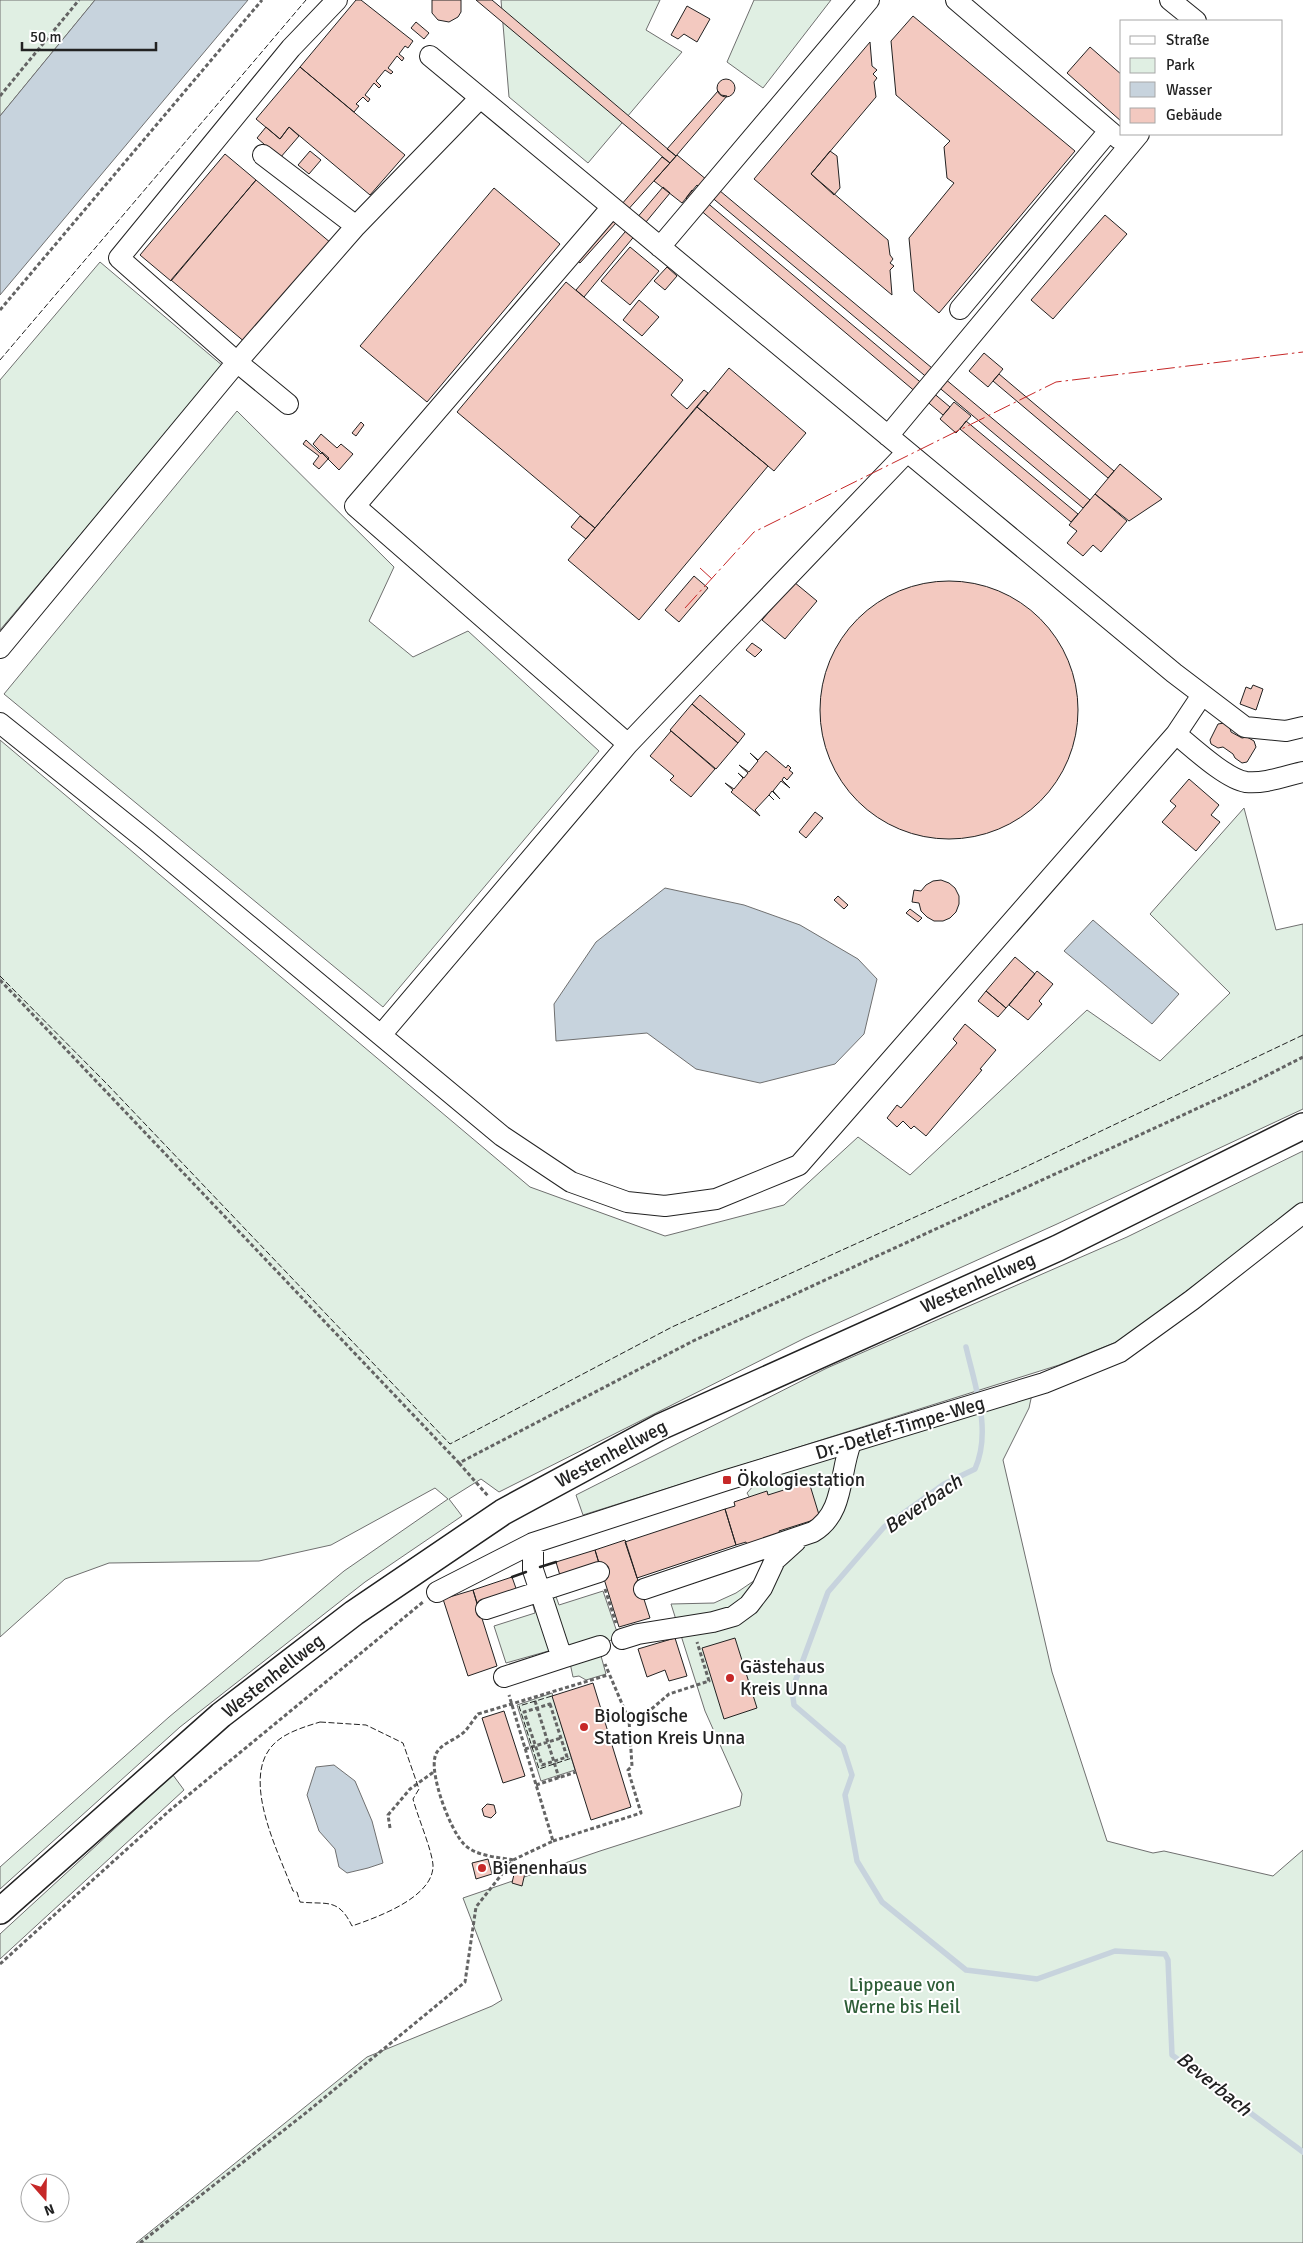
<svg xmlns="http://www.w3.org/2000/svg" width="1303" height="2243" font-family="Signika,sans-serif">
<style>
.green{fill:#e0efe3;stroke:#6f6f6f}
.water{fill:#c7d3dd;stroke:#6f6f6f}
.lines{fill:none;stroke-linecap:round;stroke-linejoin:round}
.stream{stroke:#c7d3dd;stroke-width:5.5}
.building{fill:#f3c9c0;stroke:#222}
.minor-casing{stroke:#222;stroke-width:22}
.major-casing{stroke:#222;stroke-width:28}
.path{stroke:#646464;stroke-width:3;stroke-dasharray:4 2.5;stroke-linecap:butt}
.minor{stroke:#fff;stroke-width:20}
.major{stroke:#fff;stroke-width:25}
.fence{stroke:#222;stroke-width:1;stroke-dasharray:6 2.5;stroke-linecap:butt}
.wall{stroke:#222;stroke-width:2.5}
.power{stroke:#c62828;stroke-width:1;stroke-dasharray:18 4 2.5 4;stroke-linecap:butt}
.poi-dot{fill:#c62828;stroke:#fff;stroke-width:2}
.labels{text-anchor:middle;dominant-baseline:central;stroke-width:4;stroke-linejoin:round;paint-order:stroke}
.street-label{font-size:19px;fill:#222;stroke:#fff}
.poi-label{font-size:19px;fill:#222;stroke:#fff;text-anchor:start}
.park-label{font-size:19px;fill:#2f5e38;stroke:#fff}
.water-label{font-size:20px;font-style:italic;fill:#222;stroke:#fff}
</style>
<rect width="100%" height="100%" fill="#fff"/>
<path class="green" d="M0 0H95L0 116Z
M501 0H660L646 30 682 52 588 163 509 97Z
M754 0H831L763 88 727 62Z
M100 262 223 366 0 630V380Z
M237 411 394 567 369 621 413 657 468 631 599 751 383 1007 4 694Z
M0 740 530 1187 665 1236 784 1205 858 1137 910 1175 1087 1010 1160 1061 1230 993 1150 914 1244 808 1276 930 1303 924V1109L1057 1224 805 1338 499 1492 481 1479 449 1499 462 1516 365 1582 180 1727 0 1889V1867L169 1717 344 1571 448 1499 435 1488 331 1545 259 1561 109 1563 65 1579 0 1637Z
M1303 1151V1205L1119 1341 1059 1365 583 1515 576 1495 827 1368 1127 1237Z
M1032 1394 1029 1408 1003 1460 1052 1672 1107 1841 1153 1853 1164 1851 1273 1876 1303 1850V2243H136L367 2057 492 2006 502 2000 463 1898 600 1851 740 1806 742 1794 705 1711 671 1604 714 1603 736 1593 761 1576 773 1553 765 1525 747 1493 761 1477Z
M554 1591 559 1605 603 1591 619 1638 580 1649 568 1647 548 1593Z
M537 1599 552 1650 506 1663 494 1626 535 1613 532 1601Z
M601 1656 606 1674 586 1680 579 1676 573 1677 570 1663Z
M552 1693 575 1770 541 1781 517 1705Z
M173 1775 184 1790 0 1959V1934Z"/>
<path class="water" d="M95 0H248L0 295V116Z
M665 888 744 905 800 925 858 959 877 979 864 1034 835 1064 760 1083 696 1069 647 1033 556 1041 554 1004 596 942Z
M1093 920 1179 994 1152 1024 1064 951Z
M334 1765 355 1781 372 1821 383 1863 368 1868 347 1873 339 1867 335 1849 319 1831 307 1795 316 1767Z"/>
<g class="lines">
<path class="stream" d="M966 1347C975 1386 992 1431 975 1469L944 1484 884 1527 828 1592 792 1690 794 1705 843 1747 852 1775 845 1795 857 1861 882 1902 966 1970 1037 1979 1115 1951 1165 1954 1168 1960 1172 2055 1303 2152"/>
</g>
<path class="building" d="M356 0H361L413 41 408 48 405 46 399 54 404 58 402 61 397 56 388 68 393 72 391 74 385 70 376 81 381 86 379 88 374 83 365 95 370 99 368 102 363 97 356 104 359 106 354 112 300 67Z
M432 0H461V12L458 17 449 22 438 20 432 13Z
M476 0H492L676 156 670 163Z
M687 6 710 19 697 42 684 34 678 39 671 35Z
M913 16 1075 151 939 313 914 291 909 238 954 183 947 178 944 147 950 141 896 95 891 41Z
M416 22 429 33 424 39 411 28Z
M870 42 872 66 877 70 873 74 877 78 874 82 876 97 811 174 888 240 890 255 893 259 890 263 894 266 890 270 892 295 754 179Z
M1090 47 1122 75V122L1067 73Z
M300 67 405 155 370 195 289 127 280 139 256 119Z
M717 88a9 9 0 1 1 18 0a9 9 0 1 1-18 0Z
M718 91 721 95 727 96 676 156 667 149Z
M266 127 280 139 289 127 299 136 280 158 257 138Z
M310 151 321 160 309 174 298 165Z
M830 151 837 156 840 188 834 195 811 174Z
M225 154 256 180 171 281 140 255Z
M677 155 1090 500 1083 508 697 185 682 203 654 181Z
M662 157 670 163 580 263 575 259Z
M256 180 331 243 246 343 171 280Z
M663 187 670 193 584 297 576 290Z
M494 188 560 244 427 402 360 346Z
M692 190 950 407 943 415 686 198Z
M1105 215 1127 234 1053 319 1031 300Z
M630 247 659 271 630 305 601 281Z
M667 267 677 276 665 290 654 281Z
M566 282 683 380 671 395 687 409 704 390 708 393 595 528 457 412Z
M639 300 659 317 642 336 623 320Z
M984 353 1003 369 988 387 969 371Z
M729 368 806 433 774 471 697 407Z
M999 374 1114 471 1108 478 993 381Z
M954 402 971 416 956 433 940 419Z
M697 407 768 466 639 620 568 560Z
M966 421 1078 514 1071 522 960 429Z
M361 422 364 425 356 436 352 433Z
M321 434 337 448 341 444 353 454 339 470 313 444Z
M306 440 321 454 322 452 329 458 319 469 313 464 319 456 303 444Z
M1120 464 1162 499 1129 521 1095 494Z
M1095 494 1127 521 1101 552 1093 545 1083 556 1067 543 1077 531 1069 525Z
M580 516 595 528 586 539 571 527Z
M694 576 708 588 679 622 665 610Z
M820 710a129 129 0 1 1 258 0a129 129 0 1 1-258 0Z
M794 582 817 601 785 639 762 620Z
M752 643 762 650 755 657 746 650Z
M1253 685 1263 689 1256 710 1240 704 1246 687 1251 689Z
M700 695 745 734 738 743 692 704Z
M692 704 738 743 716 769 670 730Z
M1224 723 1230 728 1231 732 1242 738 1247 737 1254 741 1256 747 1247 762 1242 763 1235 758 1233 754 1223 747 1218 748 1211 744 1210 740 1218 724Z
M671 731 715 769 691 797 670 780 674 776 650 756Z
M766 751 786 768 788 765 791 768 789 770 793 773 787 780 784 777 782 780 790 788 781 781 773 791 780 799 772 791 769 795 774 800 769 795 755 810 760 816 731 792 733 790 725 783 734 789 743 778 738 773 744 778 748 773 739 765 749 772 758 761 750 753 758 760Z
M1189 779 1219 805 1211 815 1220 822 1196 851 1162 822 1176 806 1170 801Z
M815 812 823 818 806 838 799 832Z
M941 880 949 883 955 888 959 896V904L956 912 950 918 943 921H934L927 917 921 911 919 903 912 902 914 890 921 891 926 885 933 881Z
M838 896 848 905 844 909 834 900Z
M910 909 922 918 918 922 906 913Z
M1015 957 1035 974 1006 1008 986 991Z
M1037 971 1053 984 1039 1001 1042 1004 1028 1020 1009 1005Z
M986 991 1006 1008 998 1017 978 1001Z
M965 1024 996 1050 980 1069 982 1070 926 1136 914 1126 911 1129 903 1121 897 1127 887 1118 897 1105 901 1108 957 1043 953 1039Z
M809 1482 820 1518 779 1531 781 1537 748 1548 746 1542 736 1545 725 1509 735 1506 734 1502 767 1491 768 1495Z
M725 1509 736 1545 637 1578 625 1542Z
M625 1540 650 1618 619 1627 595 1550Z
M595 1550 600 1567 561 1579 556 1562Z
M512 1577 518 1594 478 1607 473 1590Z
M473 1590 497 1666 468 1676 443 1599Z
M675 1638 687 1676 669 1681 665 1670 647 1677 638 1649Z
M735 1638 757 1708 724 1719 702 1648Z
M593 1683 631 1807 591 1820 552 1696Z
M504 1711 525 1776 503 1783 482 1718Z
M487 1804 494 1805 496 1813 491 1818 484 1816 482 1809Z
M488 1859 492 1874 476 1879 472 1863Z
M515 1870 525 1873 522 1886 512 1883Z"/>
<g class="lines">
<defs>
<path id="minor" d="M337 0 291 48 119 258 237 362 356 226
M956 0 1119 139
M1170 0 1196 21
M430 56 1174 673 1245 727 1286 731 1303 727
M263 155 356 226 480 98
M612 207 355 506 628 744 907 452
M660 247 869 0
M960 309 1109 131
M888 436 1139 134
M0 648 237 362 288 404
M1202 695 1176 734C1192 747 1226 779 1246 782 1265 784 1285 776 1303 772
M0 723 146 840 502 1136 571 1182 627 1202 665 1206 716 1199 799 1165 1176 734
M381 1035 628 744
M533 1543V1570L562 1658 600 1646
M644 1589 813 1532C845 1513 839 1473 851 1443
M437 1592 533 1543 727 1480 1044 1383 1120 1352 1192 1300 1303 1213
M486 1609 599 1572
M622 1639 638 1634 713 1622 734 1616 749 1605 762 1588 775 1560 796 1541
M504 1677 562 1658"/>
<path id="major" d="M0 1911 221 1715 354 1613 503 1512 660 1427 1058 1248 1303 1126"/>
</defs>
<use href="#minor" class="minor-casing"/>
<use href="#major" class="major-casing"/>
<path class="path" d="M0 96 79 0
M0 310 262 0
M0 980 459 1463 693 1341 1248 1085 1303 1057
M459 1463 488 1496
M605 1589 616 1623
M535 1701 559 1778
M550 1704 567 1757 542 1765 524 1712Z
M627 1716 648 1712 669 1694 709 1681 697 1642
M525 1749 561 1738
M536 1785 576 1772
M390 1828 388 1815 410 1789 435 1771
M553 1841 641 1813 628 1770 632 1766 629 1720 605 1664
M513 1860C497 1857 474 1856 463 1843 450 1829 430 1776 435 1757 438 1743 458 1740 466 1730 470 1725 474 1719 478 1714L608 1675
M0 1964 169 1811 423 1602
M140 2243 307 2112 465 1982 476 1907 513 1860 553 1841 509 1695"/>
<use href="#minor" class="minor"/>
<use href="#major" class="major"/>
<path class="fence" d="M0 360 306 0
M0 976 107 1084 450 1444 672 1327 1019 1170 1303 1035
M552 1696 519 1706 539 1769 572 1758
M320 1722 366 1725 403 1743 419 1789 413 1799C417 1815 432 1850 433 1865 434 1897 378 1917 352 1926 338 1897 326 1905 300 1902L297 1892 293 1891C279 1853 241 1781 272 1746 283 1733 304 1727 320 1722Z"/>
<path class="wall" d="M540 1567 556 1562
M512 1577 526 1572"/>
<path class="power" d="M700 568 712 579
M685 608 754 532 1056 382 1303 352"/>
</g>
<g class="poi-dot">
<rect x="722" y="1475" width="10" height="10" rx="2.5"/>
<circle cx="730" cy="1678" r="5"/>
<circle cx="584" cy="1727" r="5"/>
<circle cx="482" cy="1868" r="5"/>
</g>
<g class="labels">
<g class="street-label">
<text transform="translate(978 1283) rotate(-24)">Westenhellweg</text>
<text transform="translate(900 1428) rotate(-17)">Dr.-Detlef-Timpe-Weg</text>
<text transform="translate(611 1454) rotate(-28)">Westenhellweg</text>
<text transform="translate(273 1676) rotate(-38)">Westenhellweg</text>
</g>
<g class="poi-label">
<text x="737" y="1480">Ökologiestation</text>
<text x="740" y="1667">Gästehaus<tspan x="740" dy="22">Kreis Unna</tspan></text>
<text x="594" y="1716">Biologische<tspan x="594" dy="22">Station Kreis Unna</tspan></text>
<text x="492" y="1868">Bienenhaus</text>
</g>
<g class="park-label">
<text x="902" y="1985">Lippeaue von<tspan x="902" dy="22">Werne bis Heil</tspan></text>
</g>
<g class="water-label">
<text transform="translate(923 1504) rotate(-34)">Beverbach</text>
<text transform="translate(1214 2084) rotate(39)">Beverbach</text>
</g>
</g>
<rect x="1120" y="20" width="162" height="115" fill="#ffffff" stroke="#a7a7a7"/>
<rect x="1130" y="36" width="25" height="8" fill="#ffffff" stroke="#a7a7a7"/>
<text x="1166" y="45" font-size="15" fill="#222222">Straße</text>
<rect x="1130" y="58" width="25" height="15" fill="#e0efe3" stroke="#a7a7a7"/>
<text x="1166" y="70" font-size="15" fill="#222222">Park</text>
<rect x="1130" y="82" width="25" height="15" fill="#c7d3dd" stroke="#a7a7a7"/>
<text x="1166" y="95" font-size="15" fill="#222222">Wasser</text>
<rect x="1130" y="108" width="25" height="15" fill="#f3c9c0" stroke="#a7a7a7"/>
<text x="1166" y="120" font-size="15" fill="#222222">Gebäude</text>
<g transform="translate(45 2198) rotate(160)"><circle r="24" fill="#ffffff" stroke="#a7a7a7"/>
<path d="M0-4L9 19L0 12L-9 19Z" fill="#c62828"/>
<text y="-8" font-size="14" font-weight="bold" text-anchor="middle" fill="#222222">N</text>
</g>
<path d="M22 42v8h134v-8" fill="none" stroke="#222222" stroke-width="2.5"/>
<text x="30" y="42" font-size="15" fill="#222222" stroke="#ffffff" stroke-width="4" paint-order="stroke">50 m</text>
</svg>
